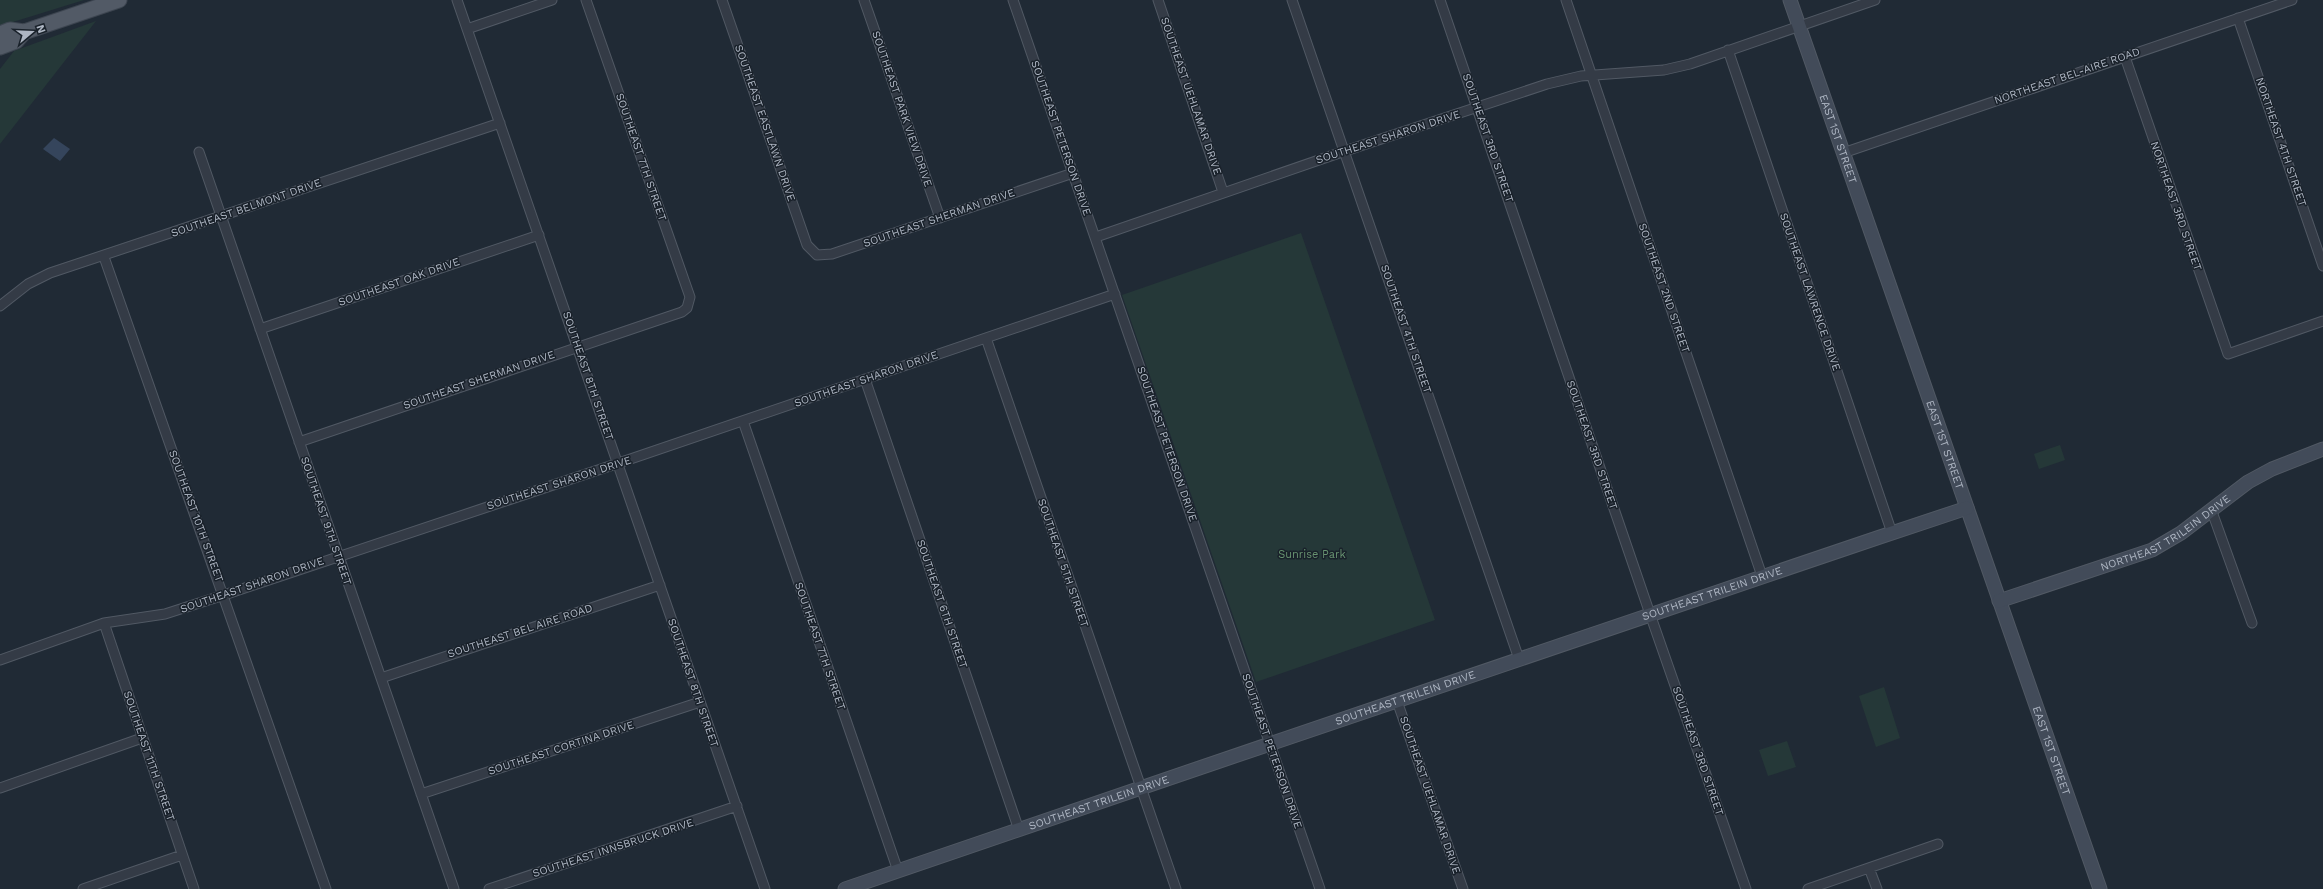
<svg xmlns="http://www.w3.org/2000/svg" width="2323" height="889" font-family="'Work Sans',sans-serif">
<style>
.green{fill:#253838}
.water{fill:#35455c}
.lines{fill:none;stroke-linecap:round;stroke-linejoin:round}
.street-casing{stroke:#515964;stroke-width:11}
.secondary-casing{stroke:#515964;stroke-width:15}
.primary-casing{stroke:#3d4550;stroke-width:17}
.street{stroke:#343b46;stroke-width:9}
.secondary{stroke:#424b59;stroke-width:13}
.primary{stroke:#525a66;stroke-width:15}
.labels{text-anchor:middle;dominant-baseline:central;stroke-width:3;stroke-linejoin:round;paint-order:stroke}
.street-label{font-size:11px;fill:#aeb6c3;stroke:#19212a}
.park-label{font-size:11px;fill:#679270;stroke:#19212a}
</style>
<rect width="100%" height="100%" fill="#202a35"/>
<path class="green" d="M0 0H84L0 26Z
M96 21 0 144V69L14 51Z
M1301 233 1435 620 1256 682 1122 295Z
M2060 445 2065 460 2039 469 2034 454Z
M1884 687 1900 738 1876 747 1859 696Z
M1787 741 1796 767 1768 776 1759 750Z"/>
<path class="water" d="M54 138 70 149 60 161 43 149Z"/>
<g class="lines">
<defs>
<path id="street" d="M457 0 765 889
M722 0 807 245 817 255 832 254 1073 173
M864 0 940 218
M1013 0 1320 889
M1158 0 1223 192
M1292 0 1519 659
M1440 0 1650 614 1746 889
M1566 0 1762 576
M2238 18 2323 266
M467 29 552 0
M1728 50 1892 533
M2125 57 2228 354 2323 321
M199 152 454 889
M1843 153 2292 0
M1096 237 1345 151 1547 84 1581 76 1664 70 1690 64 1875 0
M104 257 326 889
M0 306 28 284 50 273 500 123
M260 329 539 235
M986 338 1176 889
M865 379 1019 830
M743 421 898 871
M299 442 682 312 687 308 690 297 586 0
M2211 509 2252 623
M104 623 194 889
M0 660 104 623 165 614 224 595 607 467 1115 294
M381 678 660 585
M1397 701 1463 889
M0 788 142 738
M421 794 700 702
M1869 868 1877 889
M83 889 182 855
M489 889 737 806
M1808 889 1938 844"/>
<g id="secondary">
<path id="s1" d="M1790 0 2100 889"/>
<path id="s2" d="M1999 601 2152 550 2181 533 2248 482 2272 469 2323 449"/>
<path id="s3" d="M845 889C1219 762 1592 632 1967 508"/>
</g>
<path id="primary" d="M0 34 10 30 24 32 119 0
M0 47 16 41 24 32"/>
</defs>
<use href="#street" class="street-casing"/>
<use href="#secondary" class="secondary-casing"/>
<use href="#primary" class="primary-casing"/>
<use href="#street" class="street"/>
<use href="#secondary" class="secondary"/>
<use href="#primary" class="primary"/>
</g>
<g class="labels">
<g class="street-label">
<text transform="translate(2067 76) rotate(-19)">NORTHEAST BEL-AIRE ROAD</text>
<text transform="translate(1191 96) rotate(71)">SOUTHEAST UEHLAMAR DRIVE</text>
<text transform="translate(902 109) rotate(71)">SOUTHEAST PARK VIEW DRIVE</text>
<text transform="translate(765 123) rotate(71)">SOUTHEAST EASTLAWN DRIVE</text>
<text transform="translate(1388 137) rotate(-18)">SOUTHEAST SHARON DRIVE</text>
<text transform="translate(1061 138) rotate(71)">SOUTHEAST PETERSON DRIVE</text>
<text transform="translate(1488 138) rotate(71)">SOUTHEAST 3RD STREET</text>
<text stroke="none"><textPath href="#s1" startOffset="147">EAST 1ST STREET</textPath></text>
<text transform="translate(2281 142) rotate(71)">NORTHEAST 4TH STREET</text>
<text transform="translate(641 157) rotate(71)">SOUTHEAST 7TH STREET</text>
<text transform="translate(2176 206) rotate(71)">NORTHEAST 3RD STREET</text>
<text transform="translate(246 208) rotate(-19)">SOUTHEAST BELMONT DRIVE</text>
<text transform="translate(939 218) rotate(-19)">SOUTHEAST SHERMAN DRIVE</text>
<text transform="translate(399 282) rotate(-19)">SOUTHEAST OAK DRIVE</text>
<text transform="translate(1664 288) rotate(71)">SOUTHEAST 2ND STREET</text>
<text transform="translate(1810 292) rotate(71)">SOUTHEAST LAWRENCE DRIVE</text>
<text transform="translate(1406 329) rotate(71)">SOUTHEAST 4TH STREET</text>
<text transform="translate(588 376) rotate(71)">SOUTHEAST 8TH STREET</text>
<text transform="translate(866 379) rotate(-19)">SOUTHEAST SHARON DRIVE</text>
<text transform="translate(479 380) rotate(-19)">SOUTHEAST SHERMAN DRIVE</text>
<text transform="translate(1167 444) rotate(71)">SOUTHEAST PETERSON DRIVE</text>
<text transform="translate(1592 445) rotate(71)">SOUTHEAST 3RD STREET</text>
<text stroke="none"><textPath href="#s1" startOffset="471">EAST 1ST STREET</textPath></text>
<text transform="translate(559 483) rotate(-18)">SOUTHEAST SHARON DRIVE</text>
<text transform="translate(196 516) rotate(70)">SOUTHEAST 10TH STREET</text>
<text transform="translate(326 521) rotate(71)">SOUTHEAST 9TH STREET</text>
<text stroke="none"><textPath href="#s2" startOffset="181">NORTHEAST TRILEIN DRIVE</textPath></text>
<text transform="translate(1063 563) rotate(71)">SOUTHEAST 5TH STREET</text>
<text transform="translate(252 585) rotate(-19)">SOUTHEAST SHARON DRIVE</text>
<text stroke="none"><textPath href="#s3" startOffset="916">SOUTHEAST TRILEIN DRIVE</textPath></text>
<text transform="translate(942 604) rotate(71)">SOUTHEAST 6TH STREET</text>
<text transform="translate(520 631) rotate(-18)">SOUTHEAST BEL AIRE ROAD</text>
<text transform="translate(820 646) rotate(71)">SOUTHEAST 7TH STREET</text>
<text transform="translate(693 683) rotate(71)">SOUTHEAST 8TH STREET</text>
<text stroke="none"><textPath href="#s3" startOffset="592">SOUTHEAST TRILEIN DRIVE</textPath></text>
<text transform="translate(561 748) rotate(-18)">SOUTHEAST CORTINA DRIVE</text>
<text transform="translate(1272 751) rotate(71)">SOUTHEAST PETERSON DRIVE</text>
<text transform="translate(1698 751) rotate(71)">SOUTHEAST 3RD STREET</text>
<text stroke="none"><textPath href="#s1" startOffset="795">EAST 1ST STREET</textPath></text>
<text transform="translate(149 756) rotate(71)">SOUTHEAST 11TH STREET</text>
<text transform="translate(1430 795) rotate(71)">SOUTHEAST UEHLAMAR DRIVE</text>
<text stroke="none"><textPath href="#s3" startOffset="268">SOUTHEAST TRILEIN DRIVE</textPath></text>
<text transform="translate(613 848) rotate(-18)">SOUTHEAST INNSBRUCK DRIVE</text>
</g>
<g class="park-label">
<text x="1312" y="554">Sunrise Park</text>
</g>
</g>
<g transform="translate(32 32) rotate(71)" stroke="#19212a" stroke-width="3" paint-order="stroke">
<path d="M0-3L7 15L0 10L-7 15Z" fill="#aeb6c3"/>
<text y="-6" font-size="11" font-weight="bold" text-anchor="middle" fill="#aeb6c3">N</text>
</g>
</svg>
